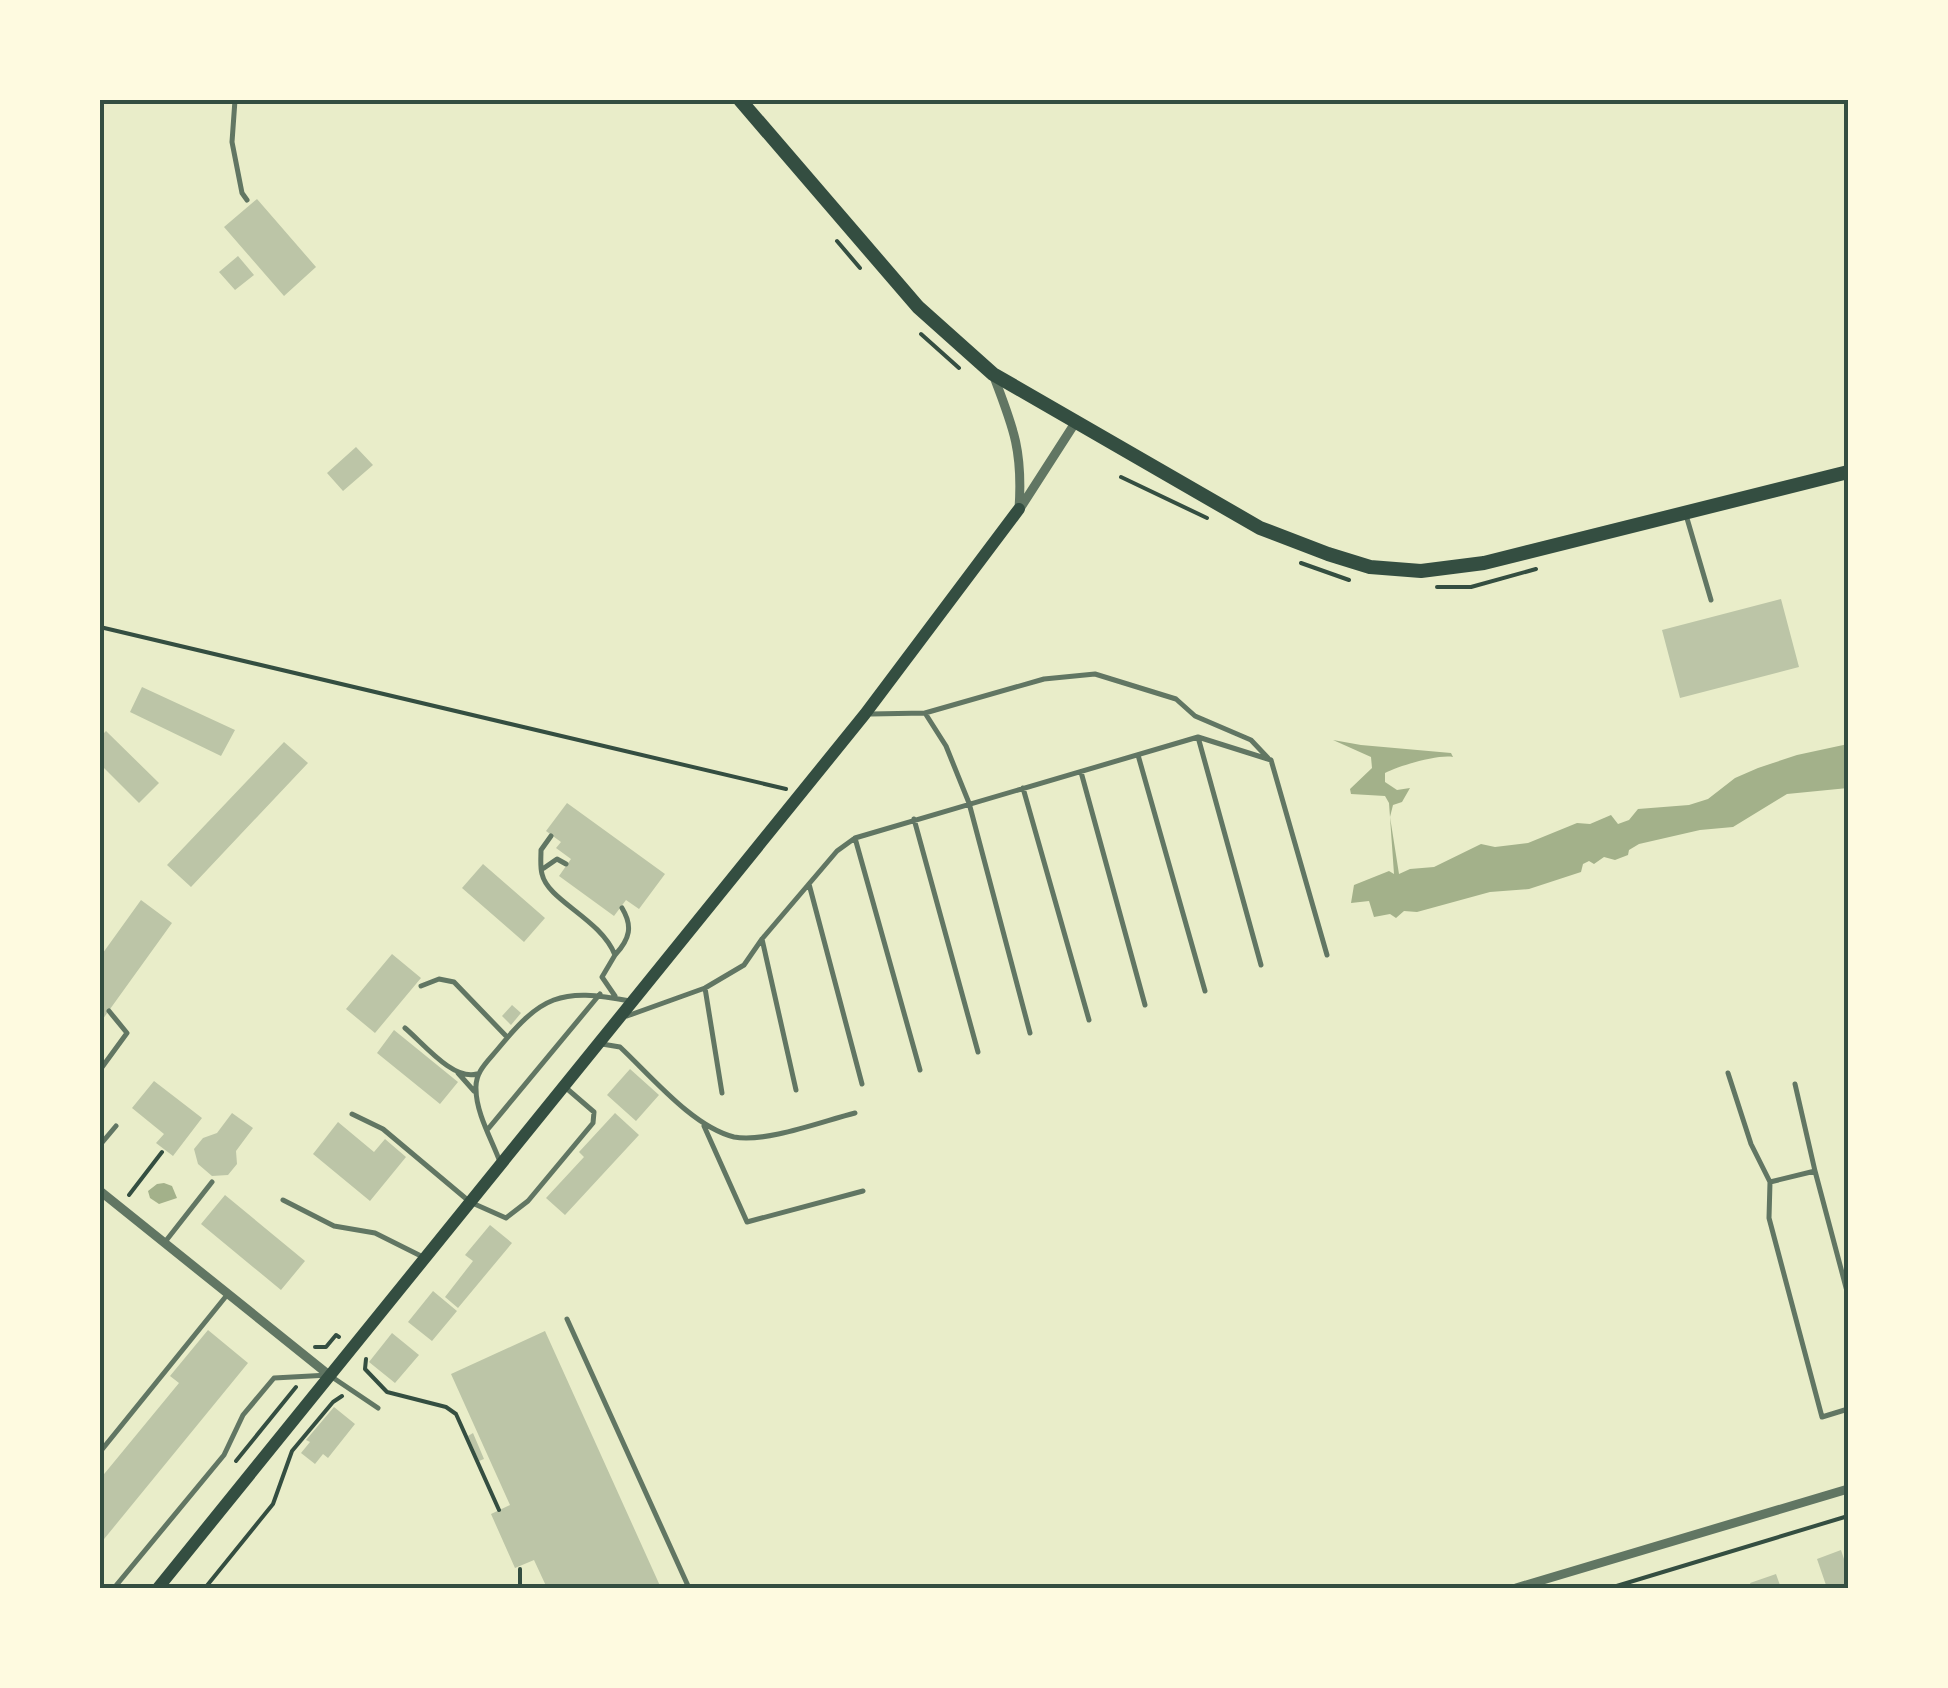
<svg xmlns="http://www.w3.org/2000/svg" width="1948" height="1688" font-family="'Fira Sans Condensed',sans-serif">
<style>
.water{fill:#a3b18a}
.building{fill:#bcc5a7}
.lines{fill:none;stroke-linecap:round;stroke-linejoin:round}
.path{stroke:#344e41;stroke-width:4}
.service{stroke:#617663;stroke-width:5}
.minor{stroke:#617663;stroke-width:9}
.secondary{stroke:#344e41;stroke-width:12}
.primary{stroke:#344e41;stroke-width:14}
.neatline{fill:none;stroke:#344e41;stroke-width:4}
</style>
<rect width="100%" height="100%" fill="#e9edc9"/>
<path class="water" d="M1333 740 1361 745 1451 753 1453 757C1439 754 1398 766 1385 773V782L1397 790 1410 788 1402 802 1393 805 1390 817 1399 874 1410 869 1434 867 1481 844 1495 847 1528 843 1577 823 1590 824 1611 815 1618 824 1629 820 1638 809 1689 805 1708 799 1735 778 1758 768 1797 755 1848 744V788L1787 794 1733 827 1700 830 1639 844 1629 850 1628 855 1615 860 1604 857 1594 864 1589 861 1583 864 1581 872 1529 889 1490 892 1417 912 1404 911 1396 918 1390 914 1374 917 1369 901 1351 903 1354 885 1389 871 1394 874 1389 803 1385 796 1351 794 1350 789 1372 768 1371 757Z
M164 1183 172 1186 177 1198 159 1204 150 1198 148 1191 157 1184Z"/>
<path class="building" d="M257 199 316 267 284 296 224 227Z
M238 256 254 275 235 290 219 272Z
M356 447 373 465 343 491 327 473Z
M1781 599 1799 667 1680 698 1662 630Z
M142 687 235 730 221 756 130 712Z
M106 731 159 783 139 803 100 764V737Z
M284 742 308 763 191 887 167 865Z
M567 803 665 874 639 909 626 900 614 916 559 876 571 859 556 848 561 842 546 831Z
M483 864 545 918 524 942 462 888Z
M141 900 172 923 100 1023V957Z
M392 954 421 978 375 1033 346 1009Z
M512 1005 521 1013 511 1025 502 1016Z
M394 1030 458 1082 440 1104 377 1053Z
M630 1069 659 1095 636 1121 607 1095Z
M154 1081 202 1118 173 1156 156 1143 164 1134 132 1108Z
M232 1113 253 1128 236 1151 237 1164 228 1175 212 1176 198 1164 194 1149 203 1138 217 1133Z
M615 1113 639 1135 565 1215 546 1198 584 1157 579 1152Z
M338 1122 374 1152 385 1139 406 1157 370 1201 313 1154Z
M225 1195 305 1261 281 1290 201 1224Z
M490 1225 512 1243 458 1308 445 1297 473 1261 465 1255Z
M433 1291 457 1311 432 1341 408 1322Z
M208 1330 248 1363 100 1544V1479L179 1383 170 1376Z
M545 1331 661 1588H547L534 1560 515 1568 491 1514 510 1505 451 1374Z
M392 1333 419 1355 395 1383 369 1362Z
M334 1407 355 1424 328 1458 323 1454 315 1464 301 1453 310 1442 306 1440Z
M473 1433 484 1459 479 1461 468 1436Z
M1841 1550 1848 1571V1588H1827L1817 1559Z
M1776 1574 1781 1588H1752L1750 1583Z"/>
<g class="lines">
<path class="path" d="M837 241 860 268
M921 334 959 368
M1121 477 1207 518
M1301 563 1349 580
M1437 587H1471L1536 569
M100 627 786 789
M129 1195 162 1152
M315 1347H326L336 1335 339 1337
M366 1359 365 1369 387 1392 446 1407 456 1414 499 1510
M236 1461 296 1387
M205 1588 273 1504 292 1451 333 1402 342 1396
M520 1588V1569
M1610 1588 1848 1516"/>
<path class="service" d="M235 100 232 142 242 193 247 200
M1686 515 1711 600
M925 713 1044 679 1095 674 1176 699 1195 716 1251 740 1268 758
M871 714 925 713 946 746 969 803 1030 1033
M1198 737 1261 965
M1138 755 1205 991
M1081 772 1145 1005
M1023 788 1089 1020
M914 819 978 1052
M551 836 541 850C541 858 540 867 542 874 548 901 600 918 615 955L602 977 615 996
M855 838 920 1070
M544 868 557 859 566 864
M809 884 862 1084
M762 939 796 1090
M615 955C630 939 633 926 622 908
M421 986 439 979 454 982 507 1037
M705 988 722 1093
M627 1016 705 988 744 965 762 939 837 851 855 838 1198 737 1271 760 1327 955
M405 1028C423 1043 453 1081 477 1074
M602 1044 620 1047C651 1076 693 1127 734 1137 766 1143 823 1121 855 1113
M100 1070 127 1033 109 1011
M458 1073 474 1091
M1728 1073 1751 1144 1770 1182
M1795 1084 1815 1171 1770 1182 1769 1218 1822 1417 1848 1409
M352 1114 383 1129 470 1202 506 1218 528 1201 593 1123 594 1112 565 1087
M704 1126 747 1222 863 1191
M488 1129 600 994
M100 1145 116 1126
M500 1162C492 1140 476 1113 476 1089 475 1072 487 1062 497 1050 541 996 560 987 630 1001
M1815 1171 1848 1295
M283 1200 334 1226 375 1233 423 1257
M165 1242 212 1182
M567 1319 689 1588
M100 1452 227 1295
M114 1588 224 1455 243 1415 274 1378 329 1375 378 1408"/>
<path class="minor" d="M994 377C1014 429 1023 452 1019 509
M1021 507 1075 423
M100 1191 329 1375
M1516 1588 1848 1489"/>
<path class="secondary" d="M158 1588 865 714 1019 509"/>
<path class="primary" d="M740 100 918 307 993 374 1260 528 1328 554 1370 567 1421 571 1484 563 1848 472"/>
</g>
<rect width="1948" height="1688" fill="none" stroke="#fefae0" stroke-width="205"/>
<rect x="102" y="102" width="1744" height="1484" class="neatline"/>
</svg>
